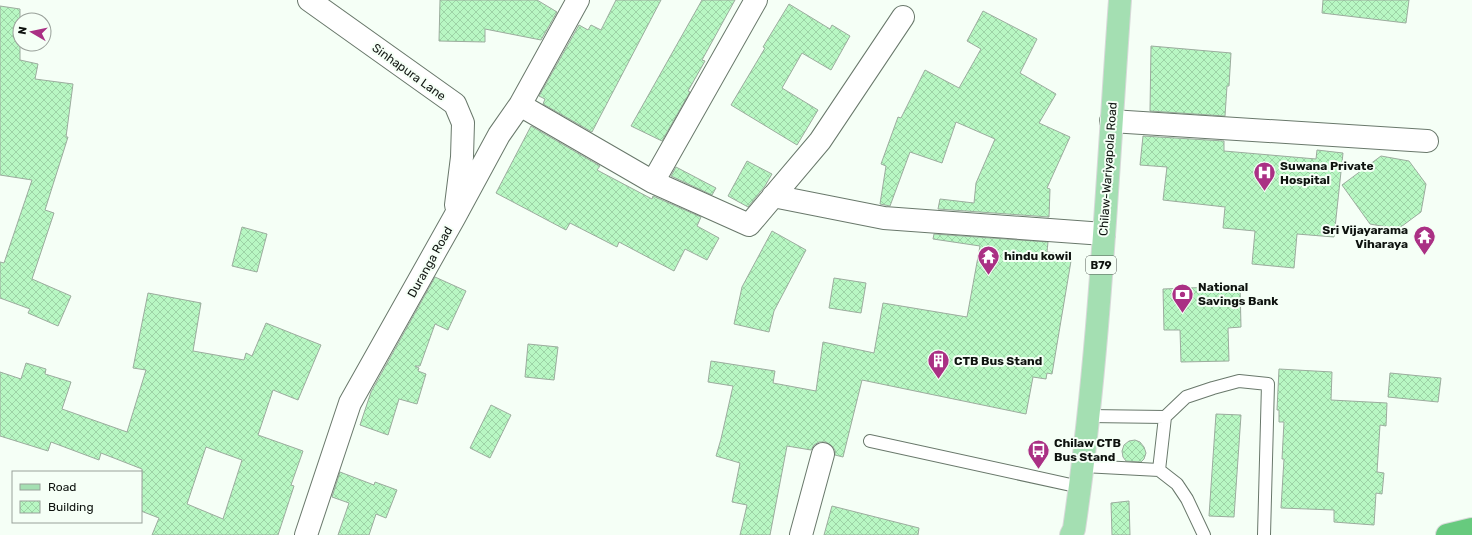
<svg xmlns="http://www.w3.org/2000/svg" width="1472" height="535" font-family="Rubik,sans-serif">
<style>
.building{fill:url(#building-cross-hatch);stroke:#9cac9e;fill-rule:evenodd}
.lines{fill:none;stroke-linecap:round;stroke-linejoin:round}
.lane-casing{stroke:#69786b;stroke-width:14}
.street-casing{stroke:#69786b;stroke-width:24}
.primary-casing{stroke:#d8d9d9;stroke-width:24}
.highway-casing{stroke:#d8d9d9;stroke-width:24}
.lane{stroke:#fff;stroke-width:12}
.street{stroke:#fff;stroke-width:22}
.primary{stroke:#a4dfb2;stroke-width:22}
.highway{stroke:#67ca7e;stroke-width:22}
.labels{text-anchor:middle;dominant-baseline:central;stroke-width:4;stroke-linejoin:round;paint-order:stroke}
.shield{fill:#f5fff6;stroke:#535a54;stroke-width:1}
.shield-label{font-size:11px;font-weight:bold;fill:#0e130f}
.street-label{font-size:12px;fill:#0e130f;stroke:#f5fff6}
.poi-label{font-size:12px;font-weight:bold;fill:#0e130f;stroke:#f5fff6;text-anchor:start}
</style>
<defs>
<pattern id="building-cross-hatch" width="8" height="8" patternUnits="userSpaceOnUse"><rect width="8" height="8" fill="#b8f7c3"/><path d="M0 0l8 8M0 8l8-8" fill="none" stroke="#9dd3a6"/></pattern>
</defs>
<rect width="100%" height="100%" fill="#f5fff6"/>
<path class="building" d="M440 0H537L557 12 541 40 485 29V42L439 41Z
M616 0H661L592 132 543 104 545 99 539 96 579 25 588 30 591 25 601 30Z
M702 0H735L702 60 705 61 688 91 690 92 662 141 631 126Z
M1323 0H1409L1406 23 1322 13Z
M789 4 830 29 832 25 850 36 831 70 802 53 782 88 818 110 797 145 731 105 765 48 763 47Z
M0 6 20 9V60L38 64 35 79 73 84 66 137H68L45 210 54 213 32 279 71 296 58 326 28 313 30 309 0 298V262L4 263 32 180 0 175Z
M983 11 1037 39 1020 73 1056 94 1039 123 1070 137 1047 188 1050 189 1049 217 938 209 940 199 974 203 976 183 995 139 956 122 942 163 910 152 890 206 880 204 886 166 881 164 898 117 901 118 925 70 959 88 981 49 967 41Z
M1151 46 1231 53 1229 86H1227L1225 116 1150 111Z
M531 126 600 166 597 170 650 198 652 199 653 196 701 217 697 226 719 238 707 260 685 249 674 271 619 242 617 247 570 223 566 230 496 193Z
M1143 136 1224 141V151L1316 159 1317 150 1343 153 1334 237 1297 234 1294 268 1252 264 1255 231 1223 228 1225 207 1163 200 1167 167 1140 165Z
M1381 156 1409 161 1426 184 1421 212 1398 229 1370 224 1342 185Z
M747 161 772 174 765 186 748 207 728 196Z
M676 167 716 188 712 195 671 176Z
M242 227 267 234 257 272 232 266Z
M772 231 806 250 774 311 769 332 734 324 742 287Z
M934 234 1048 242 1047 252 1072 255 1052 374 1047 373 1046 379 1033 377 1026 414 862 380 843 457 835 455V450L832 446 826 442H819L814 445 811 450 787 446 770 535H740L747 505 732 502 740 463 716 456 721 439 733 386 708 382 711 361 775 371 773 383 816 391 823 342 874 353 883 303 967 317 980 246 933 239Z
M435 277 466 291 448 330 435 324 420 366H415L419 368 418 371 426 374 417 404 399 399 388 435 360 425 371 392Z
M834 278 866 283 861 313 829 308Z
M1240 286 1241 327 1228 328 1229 361 1181 362 1180 330H1164L1163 289Z
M148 293 201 303 193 351 244 360 246 353 252 356 266 323 321 345 298 400 273 390 258 435 303 451 291 485 294 486 278 535H152L159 518 141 511 142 469 101 453 99 460 51 442 48 451 0 436V372L21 379 26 363 46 369 45 374 71 382 62 409 127 432 146 370 133 368ZM206 447 242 460 223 519 187 504Z
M528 344 558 347 554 380 525 377Z
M1279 369 1332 372 1331 400 1387 403 1386 426 1380 425 1377 472 1384 473 1382 494 1376 493 1374 525 1334 522V510L1281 508 1284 459H1282L1284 422H1279V410H1277Z
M1390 373 1441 378 1438 402 1388 397Z
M491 405 511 415 490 458 470 448Z
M1216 414 1241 415 1234 517 1209 516Z
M1135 440 1140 442 1144 447 1146 453 1144 459 1141 462 1126 461 1123 457 1122 451 1124 445 1129 441Z
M340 472 374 485 375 482 397 490 386 518 376 514 369 535H338L349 503 332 497Z
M1129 501 1130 535H1112L1111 503Z
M832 506 919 528 918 535H824Z"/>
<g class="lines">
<defs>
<path id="lane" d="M1089 416 1165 417 1186 397 1213 388 1239 381 1268 384 1264 535
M870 441 1080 487
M1083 466 1159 470 1177 484 1187 499 1204 535
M1159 470 1165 417"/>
<path id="street" d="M309 0 455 104 463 123 462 157 456 205
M520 105 653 182 749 225 820 141 903 17
M1111 121 1427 141
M653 182 756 0
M773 196 884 218 1104 234
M306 535 350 403 454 218 499 135 520 105 578 0
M801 535 823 454"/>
<path id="primary" d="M1071 535 1074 529C1100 354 1107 177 1120 0"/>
<path id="highway" d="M1447 535 1472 529"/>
</defs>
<use href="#lane" class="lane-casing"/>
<use href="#street" class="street-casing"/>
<use href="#primary" class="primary-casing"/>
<use href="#highway" class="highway-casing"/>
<use href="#lane" class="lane"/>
<use href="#street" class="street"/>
<use href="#primary" class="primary"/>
<use href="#highway" class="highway"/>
</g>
<defs>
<symbol id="hospital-pin" viewBox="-11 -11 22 30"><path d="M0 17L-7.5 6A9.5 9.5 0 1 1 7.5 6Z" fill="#aa3084" stroke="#f5fff6"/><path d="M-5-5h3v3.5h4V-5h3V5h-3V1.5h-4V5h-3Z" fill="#fff"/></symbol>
<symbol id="temple-pin" viewBox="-11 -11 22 30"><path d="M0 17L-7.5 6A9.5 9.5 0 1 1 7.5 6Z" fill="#aa3084" stroke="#f5fff6"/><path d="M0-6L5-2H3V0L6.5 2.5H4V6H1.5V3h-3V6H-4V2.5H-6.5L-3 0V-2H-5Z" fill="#fff"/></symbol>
<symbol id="bank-pin" viewBox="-11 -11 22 30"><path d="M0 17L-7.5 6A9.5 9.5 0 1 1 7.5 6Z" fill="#aa3084" stroke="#f5fff6"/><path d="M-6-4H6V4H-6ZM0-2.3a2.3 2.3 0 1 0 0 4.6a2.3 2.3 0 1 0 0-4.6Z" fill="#fff"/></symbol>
<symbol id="building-pin" viewBox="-11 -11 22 30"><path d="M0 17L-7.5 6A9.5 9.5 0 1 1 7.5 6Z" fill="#aa3084" stroke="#f5fff6"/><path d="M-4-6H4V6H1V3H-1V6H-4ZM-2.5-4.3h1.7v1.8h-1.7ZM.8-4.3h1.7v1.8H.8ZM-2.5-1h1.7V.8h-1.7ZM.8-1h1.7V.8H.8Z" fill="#fff"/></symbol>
<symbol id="bus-pin" viewBox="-11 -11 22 30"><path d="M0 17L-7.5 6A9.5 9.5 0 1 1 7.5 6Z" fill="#aa3084" stroke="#f5fff6"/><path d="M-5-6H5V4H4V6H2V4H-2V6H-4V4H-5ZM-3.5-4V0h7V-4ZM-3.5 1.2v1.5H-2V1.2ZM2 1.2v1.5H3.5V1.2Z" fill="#fff"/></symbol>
</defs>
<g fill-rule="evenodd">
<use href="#hospital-pin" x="1252" y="160" width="25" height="34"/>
<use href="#temple-pin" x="1412" y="224" width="25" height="34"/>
<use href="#temple-pin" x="976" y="244" width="25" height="34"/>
<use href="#bank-pin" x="1170" y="282" width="25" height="34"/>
<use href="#building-pin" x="926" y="348" width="25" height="34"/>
<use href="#bus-pin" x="1026" y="438" width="25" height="34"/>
</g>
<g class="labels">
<rect class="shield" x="1086" y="256" width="30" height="18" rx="3"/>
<g class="shield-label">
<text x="1101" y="265">B79</text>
</g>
<g class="street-label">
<text transform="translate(409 72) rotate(36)">Sinhapura Lane</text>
<text transform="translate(1108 169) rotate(-86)">Chilaw-Wariyapola Road</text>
<text transform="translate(430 262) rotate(-61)">Duranga Road</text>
</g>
<g class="poi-label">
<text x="1280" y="166">Suwana Private<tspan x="1280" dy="14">Hospital</tspan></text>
<text x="1408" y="230" text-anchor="end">Sri Vijayarama<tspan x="1408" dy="14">Viharaya</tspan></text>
<text x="1004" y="256">hindu kowil</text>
<text x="1198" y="287">National<tspan x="1198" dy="14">Savings Bank</tspan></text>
<text x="954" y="361">CTB Bus Stand</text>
<text x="1054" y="443">Chilaw CTB<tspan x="1054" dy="14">Bus Stand</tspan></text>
</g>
</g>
<rect x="12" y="471" width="130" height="52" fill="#f5fff6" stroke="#99a19a"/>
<rect x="20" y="484" width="20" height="6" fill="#a4dfb2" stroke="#99a19a"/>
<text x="48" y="491" font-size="12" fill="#0e130f">Road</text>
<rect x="20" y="501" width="20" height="12" fill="url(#building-cross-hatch)" stroke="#99a19a"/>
<text x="48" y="511" font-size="12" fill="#0e130f">Building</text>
<g transform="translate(32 32) rotate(279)"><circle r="19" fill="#f5fff6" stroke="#99a19a"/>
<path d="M0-3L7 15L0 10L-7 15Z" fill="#aa3084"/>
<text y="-6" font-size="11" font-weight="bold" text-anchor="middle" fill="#0e130f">N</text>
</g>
</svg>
